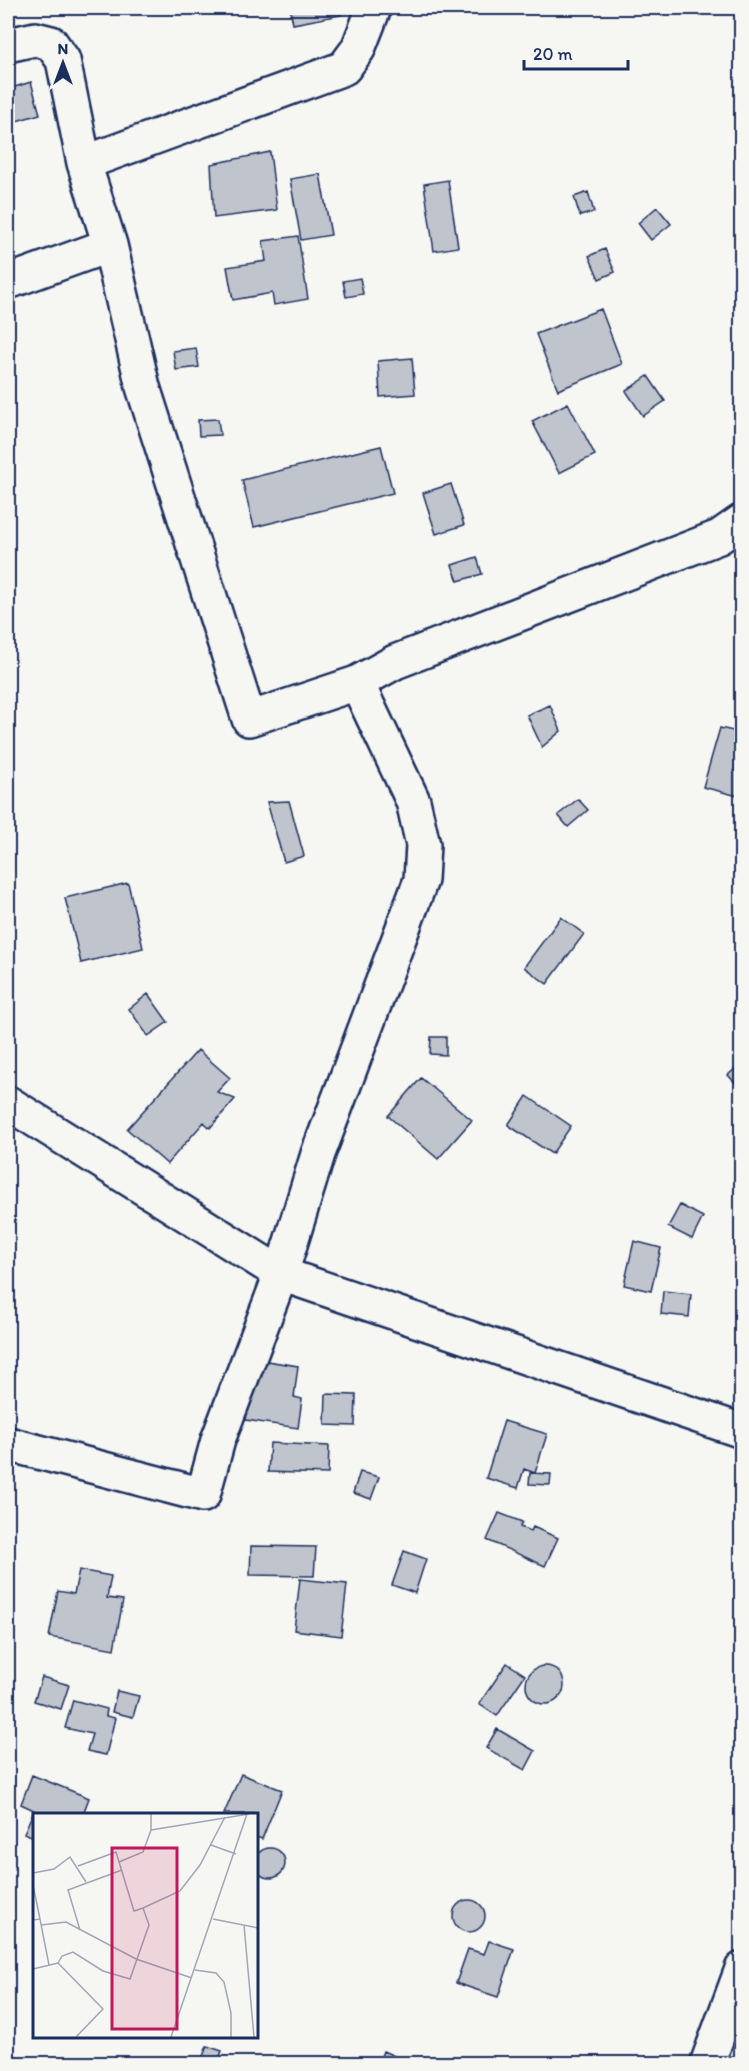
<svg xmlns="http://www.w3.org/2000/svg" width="749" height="2071" font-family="Itim,sans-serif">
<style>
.building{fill:#c0c4cd;stroke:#1b2f5e;stroke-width:1.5}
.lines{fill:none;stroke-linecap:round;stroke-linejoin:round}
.minor-casing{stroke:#1b2f5e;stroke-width:38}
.primary-casing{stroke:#1b2f5e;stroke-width:38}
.minor{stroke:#f6f6f2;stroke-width:33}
.primary{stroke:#f6f6f2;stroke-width:33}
.inset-road{fill:none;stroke:#9ea6b7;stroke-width:1.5}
.view{fill:#c2185b;fill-opacity:0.15;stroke:#c2185b;stroke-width:3}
.inset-edge{fill:none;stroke:#1b2f5e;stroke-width:3}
</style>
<rect width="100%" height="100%" fill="#f6f6f2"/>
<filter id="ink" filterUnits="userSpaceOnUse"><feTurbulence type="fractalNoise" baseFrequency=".0167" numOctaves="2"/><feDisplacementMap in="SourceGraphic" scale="12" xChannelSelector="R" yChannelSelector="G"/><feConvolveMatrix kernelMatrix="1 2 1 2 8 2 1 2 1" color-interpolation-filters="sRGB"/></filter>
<g filter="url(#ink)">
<path class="building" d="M290 8H340L341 15 293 24Z
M31 82 40 114 13 122 8 89Z
M270 152 277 210 214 218 211 164Z
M320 174 331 235 301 240 290 179Z
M448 180 458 247 434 251 424 184Z
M588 192 594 212 580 216 574 197Z
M657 207 671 224 651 240 638 223Z
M298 236 308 299 274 305 272 293 233 300 227 267 266 261 263 241Z
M605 249 615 272 599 279 589 256Z
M360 278 363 294 346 297 343 281Z
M601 309 622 364 558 390 536 334Z
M196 348 199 367 176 370 173 351Z
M412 358 415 394 380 397 378 361Z
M648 376 665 401 643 416 626 391Z
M568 403 595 455 559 473 532 421Z
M218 419 220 435 199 436 198 420Z
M381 446 393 493 254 527 242 480Z
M451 484 464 525 436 534 423 493Z
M477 557 482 574 458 581 452 565Z
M550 705 561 731 542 747 527 715Z
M720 728 742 733V797L703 787Z
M578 799 588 810 568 827 558 815Z
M289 801 304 856 284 862 267 802Z
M128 883 143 948 81 963 65 898Z
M561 917 584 934 547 984 524 967Z
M148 994 168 1022 148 1036 129 1009Z
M431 1037H446V1055L430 1054Z
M198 1050 230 1078 217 1092 235 1099 210 1128 204 1122 167 1164 127 1129Z
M742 1063V1090L728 1075Z
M421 1078 472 1120 438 1159 388 1116Z
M527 1096 571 1126 552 1154 508 1125Z
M680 1205 703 1217 692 1239 668 1227Z
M634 1241 661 1248 651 1291 624 1285Z
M663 1291 691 1294 689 1317 661 1314Z
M254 1359 298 1366 294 1397 302 1399 298 1428 246 1420Z
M326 1394 356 1395 355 1426 325 1425Z
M504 1421 547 1434 535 1473 524 1469 518 1488 486 1478Z
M270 1443 329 1446 328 1474 268 1472Z
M360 1472 379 1477 371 1499 353 1493Z
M530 1473 551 1474 550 1485 529 1484Z
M499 1513 522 1522 520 1527 531 1531 533 1527 558 1538 545 1566 487 1540Z
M251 1546 316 1547 314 1576 250 1575Z
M404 1551 426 1559 415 1593 392 1585Z
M79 1570 111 1576 107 1598 123 1600 114 1649 49 1637 58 1591 74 1594Z
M300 1579 347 1584 341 1636 294 1630Z
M507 1663 525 1675 497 1716 479 1704Z
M526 1685a19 19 0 1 1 38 0a19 19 0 1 1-38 0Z
M42 1677 69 1685 61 1709 34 1701Z
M117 1691 139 1696 133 1717 112 1712Z
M73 1700 107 1709 106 1716 115 1718 106 1755 87 1751 92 1734 65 1728Z
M497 1729 535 1751 525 1770 486 1748Z
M241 1774 282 1790 262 1839 256 1837V1814H224Z
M32 1775 89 1798 83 1814H34V1837L24 1833 34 1810 21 1804Z
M255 1863a15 15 0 1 1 30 0a15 15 0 1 1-30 0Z
M453 1916a16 16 0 1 1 32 0a16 16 0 1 1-32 0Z
M489 1941 514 1949 498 1997 456 1983 468 1949 484 1954Z
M207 2046 222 2051 217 2064H200Z
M383 2051 408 2062V2064H378Z"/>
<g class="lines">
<defs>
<path id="minor" d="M8 45 35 39 51 43 63 60 84 163 110 245 143 387 249 719 357 683 395 662 719 537 742 521
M84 163 344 68 358 49 374 8
M8 282 110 245
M8 1103 281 1274 742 1431
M8 1444 203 1495 218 1440 281 1274 318 1154 421 880 423 845 413 801 357 683"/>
<path id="primary" d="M707 2064 742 1969"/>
</defs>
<use href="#minor" class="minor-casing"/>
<use href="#primary" class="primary-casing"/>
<use href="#minor" class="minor"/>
<use href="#primary" class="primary"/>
</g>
</g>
<g transform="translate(33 1813)">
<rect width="225" height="225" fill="#f6f6f2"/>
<path class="inset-road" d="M118 17 216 1M178 32 203 41M86 49 110 39 118 17V1M45 53 83 39 101 98 110 95 147 78 167 52 192 4M0 60 21 56 37 44 53 69M0 72 7 106M180 106 225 115M0 107 7 106 16 152M8 112 33 109 103 146 159 165M211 112 221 224M47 117 35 77 89 57M25 150 29 143 40 139 70 158 97 166 116 112 110 95M0 156 25 150 70 196 43 224M162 157 183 160 191 169 198 200V224M138 224 214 1"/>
<path class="view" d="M79 35H144V216H79Z"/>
<rect width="225" height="225" class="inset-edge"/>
</g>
<rect width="749" height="2071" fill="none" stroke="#f6f6f2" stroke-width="30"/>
<rect x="15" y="15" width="719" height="2041" fill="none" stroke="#1b2f5e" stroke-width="2" filter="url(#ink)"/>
<g transform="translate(63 63)" stroke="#f6f6f2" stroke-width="4.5" paint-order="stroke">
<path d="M0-4.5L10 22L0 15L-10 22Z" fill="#1b2f5e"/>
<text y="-9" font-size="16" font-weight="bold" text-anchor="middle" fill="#1b2f5e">N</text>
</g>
<path d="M524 60v9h104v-9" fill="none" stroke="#1b2f5e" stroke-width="3"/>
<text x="533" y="60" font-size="18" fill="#1b2f5e" stroke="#f6f6f2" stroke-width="4.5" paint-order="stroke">20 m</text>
</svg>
